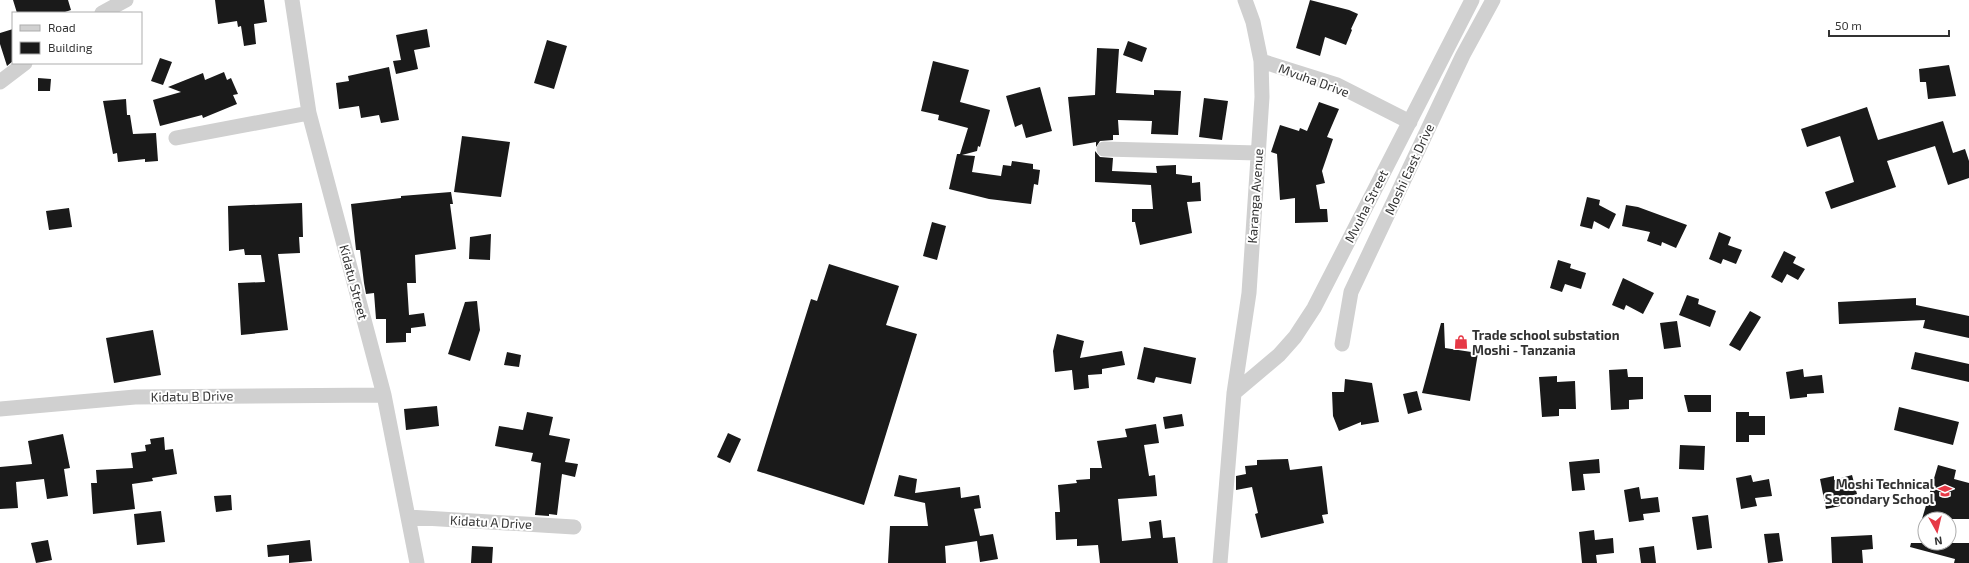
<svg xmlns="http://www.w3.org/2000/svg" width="1969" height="563" font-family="'Exo 2',sans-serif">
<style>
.building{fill:#1a1a1a}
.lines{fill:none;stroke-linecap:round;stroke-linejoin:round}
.minor{stroke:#d0d0d0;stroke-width:15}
.labels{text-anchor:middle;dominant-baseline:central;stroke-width:4;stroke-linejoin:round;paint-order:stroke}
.street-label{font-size:13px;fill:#333;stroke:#fff}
.poi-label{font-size:13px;font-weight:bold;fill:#333;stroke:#fff;text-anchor:start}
</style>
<rect width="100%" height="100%" fill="#fff"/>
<path class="building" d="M13 0H68L71 10 62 13H17Z
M215 0H264L267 22 254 24 256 44 244 46 241 26 238 27 237 21 218 24Z
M1310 0 1349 10 1358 14 1351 29 1352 30 1346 45 1325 37 1320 56 1296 48Z
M13 29V61L7 66 0 44V33Z
M427 29 430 47 414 50 418 69 396 74 393 61 401 60 396 35Z
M547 40 567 46 554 89 534 83Z
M1128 41 1147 48 1142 62 1123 55Z
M1097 48 1119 49 1116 93 1154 95V90L1181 91 1178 135 1151 134 1152 121 1118 120 1119 135H1113V140L1100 141 1096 147V142L1073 146 1068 97 1095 95Z
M160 58 172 62 163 85 151 81Z
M933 61 969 70 960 102 990 110 980 147 978 146 977 151 962 155 975 156 972 172 1001 176 1003 165 1011 166 1012 161 1033 164V169L1040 170 1038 185 1034 184 1031 204 989 199 949 189 957 154H960L968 128 938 120 939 115 921 111Z
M1949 65 1956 96 1928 99 1926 82H1920L1919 69Z
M389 67 399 120 381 123 379 115 361 118 359 106 339 109 336 83 349 81 348 76Z
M224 72 227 80 231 78 238 94 233 95 237 104 203 118 202 115 160 126 153 100 181 92 168 87 203 73 205 80Z
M38 78 51 79 50 91H38Z
M1040 87 1052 131 1026 138 1022 124 1015 127 1006 96Z
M1204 98 1228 101 1222 140 1199 137Z
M126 99 127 115H130L133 134 156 133 158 161 145 162V159L118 162 117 153 113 154 103 101Z
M1319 102 1339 109 1327 137 1333 139 1322 171 1325 183 1316 185 1320 209H1327L1328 222 1295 223V198L1280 200 1277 154 1271 152 1280 125 1299 131 1300 128 1307 131Z
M1867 107 1878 140 1943 121 1953 153 1965 149 1969 161V178L1948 185 1935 146 1887 161 1896 187 1831 209 1825 192 1854 182 1840 136 1807 147 1801 129Z
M462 136 510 142 501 197 454 192Z
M1095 151 1100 157 1113 158 1112 171 1157 173 1156 166 1176 165V174L1192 176V183L1200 182 1201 201 1187 202 1192 233 1140 245 1135 222H1132V209H1153L1151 185 1095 182Z
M451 192 453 204H450L456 249 415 255 416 283H407L409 315 424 313 426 326 411 328V333H406V342L386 343V319H376L374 293 366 294 364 283 360 250H356L351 204 401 198V196Z
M1587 197 1600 200 1599 205 1616 214 1609 229 1594 221 1592 229 1580 226Z
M302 203 303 237H299L300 253 278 254 288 330 241 335 238 283 265 282 261 255H245L244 249 229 251 228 206Z
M1626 205 1638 207 1687 225 1676 248 1662 242 1661 246 1647 241 1650 232 1622 226Z
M69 208 72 227 49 230 46 211Z
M932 222 946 226 937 260 923 256Z
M1719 232 1731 237 1728 245 1742 250 1736 264 1723 259 1721 264 1709 259Z
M491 234 490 260 469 259 470 237Z
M1784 251 1796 257 1793 263 1805 269 1798 280 1787 274 1782 283 1771 277Z
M1558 260 1571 264 1570 268 1586 273 1581 289 1565 284 1562 292 1550 288Z
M829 264 899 286 886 325 917 334 864 505 757 471 811 299 817 301Z
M1623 278 1654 293 1643 314 1626 305 1624 310 1612 305Z
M1687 295 1699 299 1698 304 1716 311 1710 327 1679 315Z
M1916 298V305L1969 316V338L1923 328 1925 320 1839 324 1838 302Z
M477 301 480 330 470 361 448 354 465 302Z
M1750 311 1761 317 1740 351 1729 345Z
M1677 321 1681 347 1664 349 1660 323Z
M1441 323H1444L1445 348 1478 353 1470 401 1422 393Z
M153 330 161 375 114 383 106 338Z
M1057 334 1084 341 1080 358 1122 351 1125 365 1102 369V374L1088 375 1089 388 1074 390 1072 370 1055 372 1053 351Z
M1144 347 1196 358 1191 384 1156 377 1154 383 1137 379Z
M507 352 521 355 519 367 504 365Z
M1915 352 1969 364V382L1911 369Z
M1627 369 1628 377H1643V399L1629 400V409L1611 410 1609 370Z
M1803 369 1804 377 1822 375 1824 393 1807 394V397L1790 399 1786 372Z
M1557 376V382L1575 381 1576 409H1559V416L1542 417 1539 377Z
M1345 379 1372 383 1379 422 1361 425V422L1339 431 1333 416 1332 392H1344Z
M1417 391 1422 410 1408 414 1403 394Z
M1684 395H1711V412H1688Z
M437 406 439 426 406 430 404 409Z
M1899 407 1959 422 1953 445 1894 430Z
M527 412 553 417 549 435 570 439 565 462 578 464 575 477 562 474 557 515 549 514V516L535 515 541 463 531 461 533 453 495 446 499 426 523 430Z
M1736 412H1749V416H1765V435H1749V442H1736Z
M1182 414 1184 426 1165 429 1163 417Z
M1156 424 1159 443 1144 445 1149 476 1155 475 1157 496 1118 499 1122 541 1151 538 1149 522 1161 520 1163 538 1175 537 1178 563H1100L1098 545 1077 546V539L1056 540 1055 512H1060L1058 485 1077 483 1076 480 1090 479V468H1102L1097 441 1127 437 1125 429Z
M728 433 741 439 730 463 717 457Z
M63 434 70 468 64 469 68 496 47 499 44 479 16 482 18 508 0 509V467L32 464 28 441Z
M164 437 165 450 173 449 177 474 152 478 153 481 132 484 135 509 93 514 91 483H97L96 470 133 468 131 453 146 451 145 445 151 444 150 439Z
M1680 445 1705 446 1704 470 1679 469Z
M1288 459 1290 470 1322 466 1328 514 1322 515 1324 523 1261 538 1255 514 1258 513 1252 487 1236 490V476L1246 474 1245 466 1257 465V460Z
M1599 459 1600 473 1583 474 1585 490 1572 491 1569 462Z
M1938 465 1956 470 1954 479 1969 483V519H1922Z
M899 475 917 479 915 493 960 487 961 498 979 495 981 508 974 509 980 536 993 534 998 559 980 562 977 541 945 546 946 563H888L890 526H928L925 503 894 496Z
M1751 475 1753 482 1769 479 1772 496 1755 498 1757 506 1741 509 1736 478Z
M1852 475 1857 494 1839 499 1840 506 1826 509 1820 479 1834 476V480Z
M1639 487 1641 499 1658 497 1660 512 1643 514 1644 520 1629 522 1624 490Z
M231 495 232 510 216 512 214 496Z
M161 511 165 542 137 545 134 514Z
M1708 515 1712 548 1697 550 1692 517Z
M1594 530 1595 540 1613 538 1614 553 1596 555 1597 563H1582L1579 532Z
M1779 533 1783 561 1768 563 1764 534Z
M1872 535 1873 549 1862 550 1863 563H1832L1831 537Z
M48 540 52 560 36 563 31 543Z
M310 540 312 561 289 563V555L268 557 267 545Z
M1911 543H1969V563H1954L1955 559 1910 547Z
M472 546 493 547 492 563H471Z
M1654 546 1656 563H1641L1639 548Z"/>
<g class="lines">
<path class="minor" d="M292 0 309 113 384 395 417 563
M102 13 126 0
M1261 61 1337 85 1410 122
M0 82 25 63
M176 138 309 113
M1104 149 1258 153
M1342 344 1351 292 1463 55 1493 0
M1234 393 1279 355 1295 337 1314 308 1472 0
M0 409 135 397 384 395
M408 517 574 527
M1220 563 1234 393 1249 293 1262 97 1261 61 1253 22 1245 0"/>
</g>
<defs>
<symbol id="shop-bare" viewBox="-9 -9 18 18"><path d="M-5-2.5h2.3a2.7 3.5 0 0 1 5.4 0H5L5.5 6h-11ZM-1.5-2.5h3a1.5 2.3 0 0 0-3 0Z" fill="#e63946" stroke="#fff" stroke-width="2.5" paint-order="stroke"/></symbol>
<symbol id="school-bare" viewBox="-9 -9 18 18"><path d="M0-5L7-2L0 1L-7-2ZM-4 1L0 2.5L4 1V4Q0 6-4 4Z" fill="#e63946" stroke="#fff" stroke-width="2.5" paint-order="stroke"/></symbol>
</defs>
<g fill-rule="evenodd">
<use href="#shop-bare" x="1451" y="332" width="20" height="20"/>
<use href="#school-bare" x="1935" y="481" width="20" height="20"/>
</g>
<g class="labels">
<g class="street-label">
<text transform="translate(1314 80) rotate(20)">Mvuha Drive</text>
<text transform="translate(1409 169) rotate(-65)">Moshi East Drive</text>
<text transform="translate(1255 196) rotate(-86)">Karanga Avenue</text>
<text transform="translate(1366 206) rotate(-63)">Mvuha Street</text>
<text transform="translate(354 282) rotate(75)">Kidatu Street</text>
<text transform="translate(192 396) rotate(-1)">Kidatu B Drive</text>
<text transform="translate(491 522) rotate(3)">Kidatu A Drive</text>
</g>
<g class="poi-label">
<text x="1472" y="335">Trade school substation<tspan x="1472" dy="15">Moshi - Tanzania</tspan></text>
<text x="1934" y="484" text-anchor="end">Moshi Technical<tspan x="1934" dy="15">Secondary School</tspan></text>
</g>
</g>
<rect x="12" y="12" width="130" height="52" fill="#ffffff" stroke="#adadad"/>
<rect x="20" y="25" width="20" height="6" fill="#d0d0d0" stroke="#adadad"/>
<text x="48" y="32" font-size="12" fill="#333333">Road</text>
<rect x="20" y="42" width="20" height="12" fill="#1a1a1a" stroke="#adadad"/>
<text x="48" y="52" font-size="12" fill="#333333">Building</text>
<g transform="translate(1937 531) rotate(172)"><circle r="19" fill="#ffffff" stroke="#adadad"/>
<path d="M0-3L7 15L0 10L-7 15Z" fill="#e63946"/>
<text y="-6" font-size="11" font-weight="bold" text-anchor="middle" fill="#333333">N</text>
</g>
<path d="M1829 30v6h120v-6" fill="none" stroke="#333333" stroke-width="2"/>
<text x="1835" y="30" font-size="12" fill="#333333" stroke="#ffffff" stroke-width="3" paint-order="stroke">50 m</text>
</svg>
